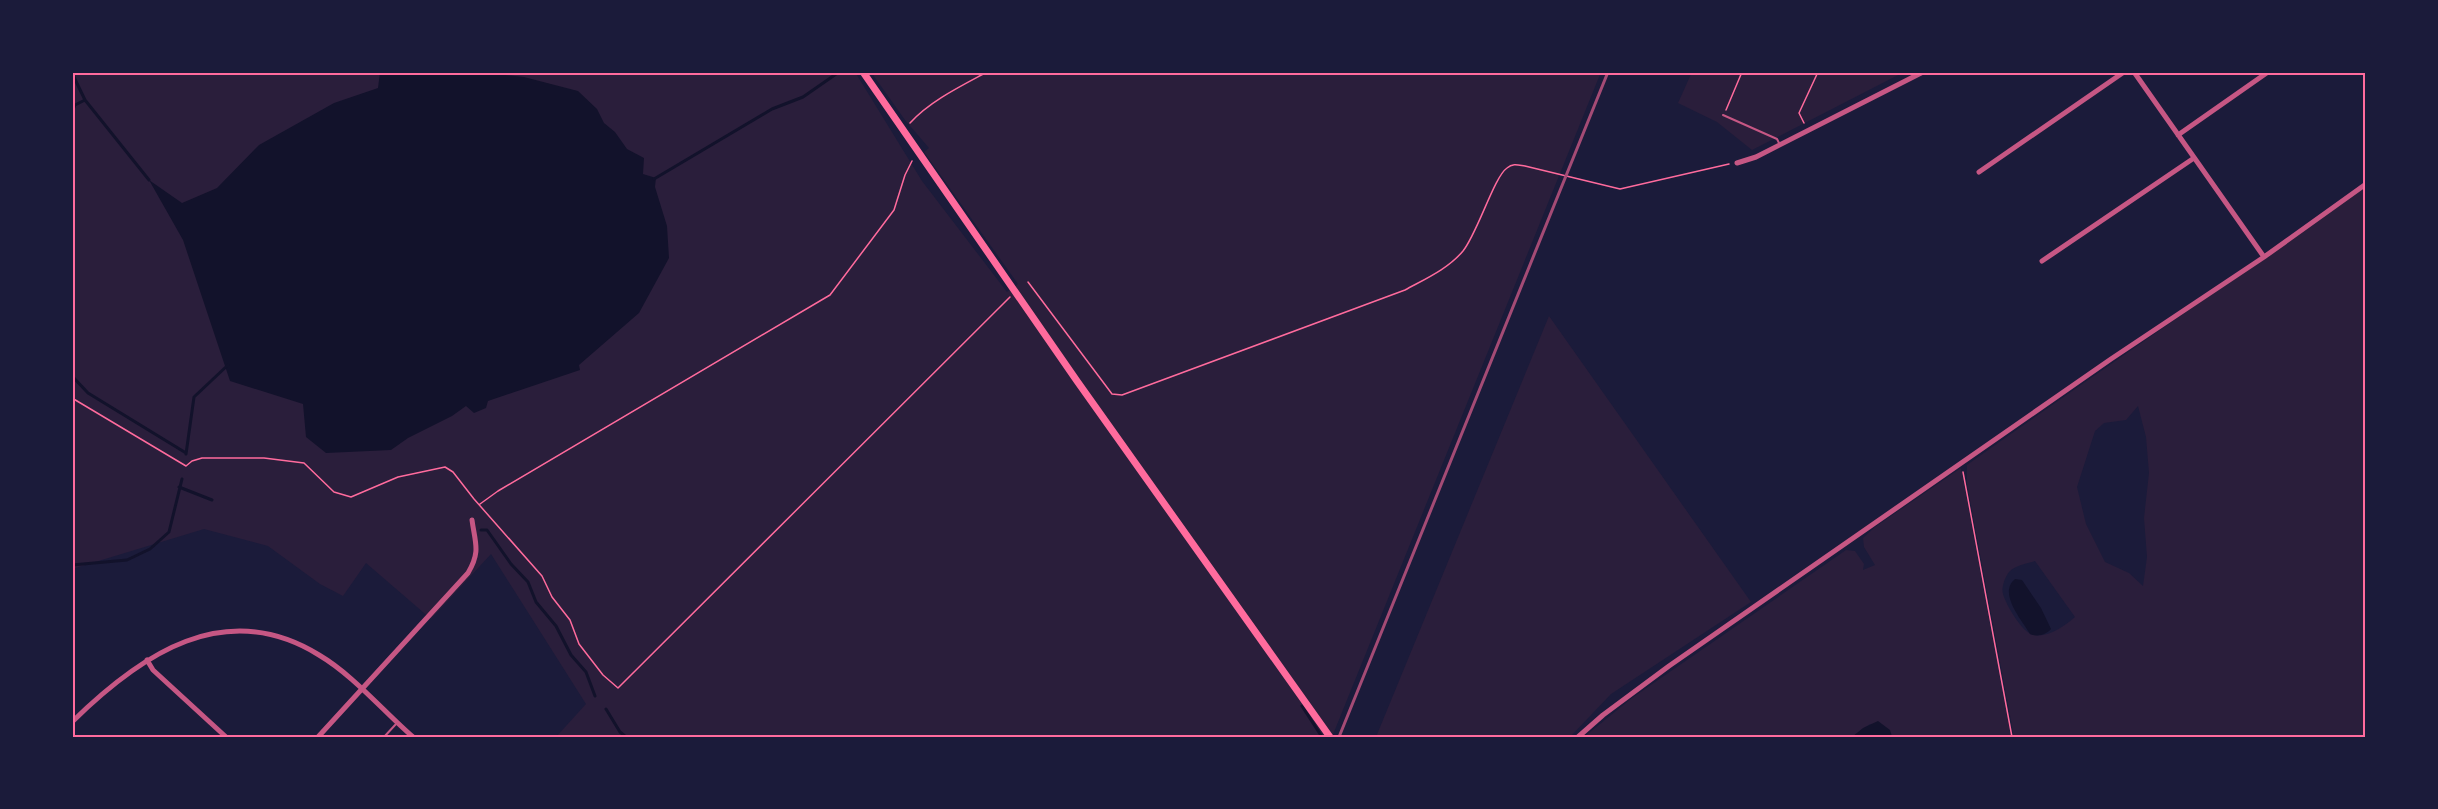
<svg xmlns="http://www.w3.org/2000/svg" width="2438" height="809" font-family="Roboto,sans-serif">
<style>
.green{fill:#2a1e3b;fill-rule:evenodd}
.water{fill:#12122b}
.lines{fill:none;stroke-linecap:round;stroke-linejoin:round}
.stream{stroke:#12122b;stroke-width:3}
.path{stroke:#ff6b9d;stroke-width:1.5}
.service{stroke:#c65784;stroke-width:2}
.minor{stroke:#c65784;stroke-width:5}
.secondary{stroke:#ff6b9d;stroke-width:7}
.rail{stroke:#a44b75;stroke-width:3}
.neatline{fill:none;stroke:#ff6b9d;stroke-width:2}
</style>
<rect width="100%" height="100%" fill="#1b1b3a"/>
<path class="green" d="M72 72H855L922 181 1007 292 1018 284 924 152 929 148 905 120 871 72H1601L1332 737H556L586 704 491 554 431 619 366 563 343 596 320 584 268 546 204 529 72 569Z
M1692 72H1904L1752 150 1717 122 1678 103Z
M2366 186V737H2014L1967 484V465C2099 371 2234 280 2366 186ZM2138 406 2146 437 2149 473 2144 518 2147 557 2143 586 2129 573 2105 562 2086 524 2077 487 2095 431 2104 423 2126 420ZM2035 561 2075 617C2065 626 2048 638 2033 635 2022 632 2006 605 2003 594 2001 588 2005 577 2009 572 2016 565 2027 564 2035 561Z
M1549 316 1751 602 1611 694 1570 737H1376Z
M1961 468 2011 737H1892L1891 733 1870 724 1852 737H1584L1632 698 1846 550 1855 551 1864 564 1863 570 1875 565 1864 547 1863 538 1875 527Z"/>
<path class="water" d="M380 72H476L524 77 578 91 597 109 604 123 615 132 627 149 644 158 643 174 656 178 655 187 667 226 669 258 639 313 579 365 580 370 488 401 486 408 474 413 466 406 452 416 408 438 391 450 326 453 306 437 303 404 230 381 183 240 149 180 182 203 217 188 259 145 334 103 378 88Z
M2015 579 2022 580 2041 608 2051 629C2046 635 2037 637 2030 634 2021 619 1998 593 2015 579Z
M1878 721 1890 730 1892 737H1852L1863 728Z"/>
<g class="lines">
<path class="stream" d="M72 73 85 100 149 180
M72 112 75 105 85 100
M654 179 772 109 803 97 839 72
M72 376 88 393 186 453
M186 454 194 397 228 365
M179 487 212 500
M481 530H487L511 564 528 582 536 602 556 626 571 655 586 672 595 696
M72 565 127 560 150 549 169 532 182 479
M1302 706 1322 737
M606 709 620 732 626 737"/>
<path class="path" d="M1726 110 1742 72
M910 123C930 101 961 86 987 72
M1804 123 1799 113 1818 72
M1028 282 1112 394 1122 395 1405 290C1425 279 1448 269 1463 251 1478 232 1494 177 1507 168 1513 163 1518 165 1525 166L1620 189 1729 164
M72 398 186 466 192 461 202 458H264L304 463 334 492 351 497 398 477 445 467 453 472 474 499 542 576 552 597 570 620 579 644 603 675 618 688 1010 297
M1963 472 2012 737
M480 504 498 491 830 295 894 210 905 175 912 161"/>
<path class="service" d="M1723 115 1777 139 1779 143
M384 737 396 724"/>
<path class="minor" d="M2134 72 2264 257
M2178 135 2268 72
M1737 163 1756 157 1923 72
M1979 172 2124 72
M2042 261 2194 158
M147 660 153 670 226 737
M72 722C141 654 225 597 319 655 353 675 383 711 413 737
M318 737 468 573C481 551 475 543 472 520
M1578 737 1603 715 1669 666 2111 359 2264 257 2366 184"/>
<path class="secondary" d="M863 72 1077 381 1330 737"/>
<path class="rail" d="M1339 737 1608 72"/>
</g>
<rect width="2438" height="809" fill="none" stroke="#1b1b3a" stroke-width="147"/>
<rect x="74" y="74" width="2290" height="662" class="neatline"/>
</svg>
